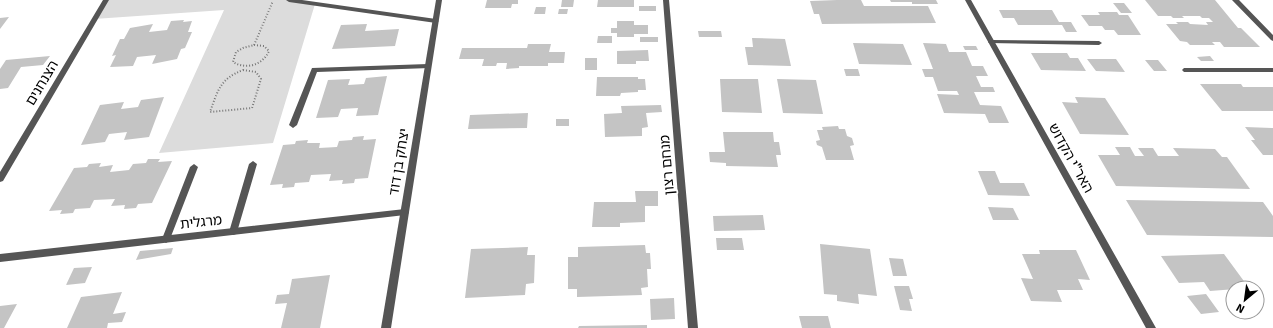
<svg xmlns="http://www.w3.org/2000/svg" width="1273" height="328" font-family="Signika,'Noto Sans Hebrew',sans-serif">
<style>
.green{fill:#dcdcdc}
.building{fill:#c4c4c4}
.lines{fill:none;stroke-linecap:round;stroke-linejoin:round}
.path{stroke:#777;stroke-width:2;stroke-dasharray:1 2;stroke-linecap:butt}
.service{fill:#555;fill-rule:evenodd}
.minor{fill:#555;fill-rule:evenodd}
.tertiary{fill:#555;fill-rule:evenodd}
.labels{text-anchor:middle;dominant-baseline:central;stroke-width:3.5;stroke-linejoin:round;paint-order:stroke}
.street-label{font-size:14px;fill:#000;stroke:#fff}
</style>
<rect width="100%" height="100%" fill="#fff"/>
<path class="green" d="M106 0H298L315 4 273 143 159 153 224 10 94 19Z"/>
<path class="building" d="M487 0H518V4H512L511 8H485Z
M562 0H574L573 7H561Z
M598 0H634V7H597Z
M837 0H861L864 6H928L936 23 822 24 819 14H814L810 1Z
M890 0H936L938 4H912V2H891Z
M1145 0H1215L1238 28H1241L1260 47H1224L1220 42H1212L1215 45H1190L1187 42 1180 41 1166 24H1178L1176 22H1188L1190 24 1208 25 1206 22H1213L1209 18H1202L1200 16H1182L1184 18H1173L1171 16H1158Z
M1113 3H1124L1132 13H1121Z
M639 6H656V11H639Z
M536 7H546L545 14H534Z
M559 9H568L567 14H558Z
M999 10H1052L1059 22H1071L1077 32H1066L1062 25H1018L1014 18H1003Z
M1098 12H1117L1119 15H1128L1141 35H1118L1114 30H1105L1102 26H1089L1081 15H1100Z
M9 17 0 29V18Z
M184 20 183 22 192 21 188 32H192L185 48 181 49 177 59 152 64 156 55 137 57 133 66 110 67 116 55 112 56 120 39H124L130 28 153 24 149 32 167 30 171 21Z
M617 21H634V25H648V34H634V37H617V33H611V28H617Z
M367 24 365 31 399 29 395 46 332 49 341 25Z
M698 31H721L722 37H699Z
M598 36H612V43H597Z
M640 37H658V42H640Z
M752 38 785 39 791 66 748 65 745 47H753Z
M853 43 903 44 912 65 859 64Z
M923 43 946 44 949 52H966L972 66H983L988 76H976L981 87H993L995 92H974L980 105 1001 106 1009 123H989L985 114 944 113 937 94 959 95 957 91H938L933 77H925L922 69H933Z
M528 44H551L549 52H565L564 63H548V66H519V68L506 69 507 63H497L496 66H482L484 59H459L462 48H527Z
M963 46H976L978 50H965Z
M648 50 649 61H636V64H617V51Z
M1031 53H1067L1070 58H1078L1086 71 1041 70Z
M50 56 43 65 21 67 8 88 0 89V69L6 60Z
M1210 56 1214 61H1201L1197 57Z
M585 58H597V70H585Z
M1087 59H1116L1125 72 1096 71Z
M1145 60H1158L1167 71H1154Z
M844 69H858L860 76H846Z
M387 76 378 115 356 116 358 108 341 109 338 117 316 118 328 80 350 79 348 85 364 84 366 78Z
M597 77H638V79H645L646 90H638V92L621 93 620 96H596Z
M720 79H758L762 113 722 112Z
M777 79 816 80 823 114 783 113Z
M1200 84H1241L1243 87H1273V111H1222Z
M164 97 149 137 124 140 127 132 109 134 105 142 81 145 100 105 124 102 121 109 138 107 141 100Z
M1075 97 1105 98 1129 135 1080 134 1062 102 1078 103Z
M661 105 662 112 646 113 648 127 642 128V136L605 137 604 114 622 113 621 106Z
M528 113 527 128 468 129 470 115Z
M556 119H569V126H556Z
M838 126 839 129H845L847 136 852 138 854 145 850 146 854 160H826L822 147 817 145 816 141 820 140 817 130H823L822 127Z
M1245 127 1273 128V155H1263L1251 140H1255Z
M723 132H773L774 142H779L781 155H776L778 167 726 166V163L710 162 709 152H725Z
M364 136 363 140 376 139 368 178 355 179 354 183 342 184 343 180 329 181 331 174 311 175 309 182 295 183 294 187 282 188 283 184 270 185 283 145 295 144 296 141 308 140 307 143H320L319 148 337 147 339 141 352 140 353 137Z
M1115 147H1130L1135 156H1144L1138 148H1153L1158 156H1179L1173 148 1215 149 1222 157H1227L1250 189 1116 186 1098 155H1120Z
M148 159H160L158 162 172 161 152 203 138 204 136 208 124 209 125 205 111 206 115 199 94 200 90 208 75 209 73 213 60 214 62 210 49 211 74 168 87 167 89 164 101 163 99 167 113 165 110 172 129 170 133 164 146 163Z
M978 171H995L1000 183H1024L1030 196 988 195Z
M635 191H658V206H645V222L620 223V227H592L594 202H636Z
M1126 200 1263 202 1273 216V237L1147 235Z
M988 207 1013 208 1019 220H993Z
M763 215 765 230 714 231 713 216Z
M716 238H742L744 250H717Z
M820 244 870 249 877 296 858 294 859 304 837 301V295L824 294Z
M645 245 646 253H650L651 269H647L648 287 641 288 642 295 577 297V289H568V257H578V247Z
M528 247 527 255H535L534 283 526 284 525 295 465 298 471 249Z
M173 248 171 254 136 260 140 251Z
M1039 250H1076L1090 280 1078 279 1083 290H1057L1062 302 1031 301 1021 278 1033 279 1022 254H1040Z
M1224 254 1249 288 1210 291 1204 282 1179 283 1161 256Z
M889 258 903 259 907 276H893Z
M92 267 85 283 66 285 74 268Z
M330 275 320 328H281L287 303 275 304 277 295 289 294 292 279Z
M894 286H909L913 299H909L912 311 900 310Z
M122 292 113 314 126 312 122 322 108 323 107 328H67L81 297Z
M1206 294 1219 312 1201 314 1187 296Z
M674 298 675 319 651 320 650 299Z
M17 304 4 328H0V306Z
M799 316H828L831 328H802Z
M647 325V328H578L579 326Z"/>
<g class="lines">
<path class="path" d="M254 45 264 46 269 51C263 65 246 70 233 62L236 52 243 48Z
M254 45 273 1
M243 70 256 72 261 79 252 108 210 112C218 90 220 79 243 70Z"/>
<path class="service" d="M991 40 1099 41 1102 43 1099 45 989 43 988 42Z
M428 64H430L431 66 430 68 317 72 297 125 293 128 289 125 312 68Z
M1184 68H1273V72H1184L1182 70Z
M253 161 257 164 237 232 236 234 233 235 230 234 229 232 249 164Z
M194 164 198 167 170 239 169 241 166 243 163 241 162 239 190 167Z"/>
<path class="minor" d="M103 0H109L3 181 0 182V172Z
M286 0H302L436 19 439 21 436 23 289 2Z
M663 0H669L698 328H688Z
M965 0H971L1156 328H1146Z
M1232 0H1239L1273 35V41L1271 40Z
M405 209 408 210 409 212 408 214 405 215 0 262V254Z"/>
<path class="tertiary" d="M436 0H442L391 328H381Z"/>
</g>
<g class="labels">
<g class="street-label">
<text transform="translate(42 83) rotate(-59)">הצנחנים</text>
<text transform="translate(1071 158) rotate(61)">האר"י הקדוש</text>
<text transform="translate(399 162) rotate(-81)">יצחק בן דוד</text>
<text transform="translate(667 165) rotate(-95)">מנחם רצון</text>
<text transform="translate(201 222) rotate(-6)">מרגלית</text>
</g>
</g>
<g transform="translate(1245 300) rotate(209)"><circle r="19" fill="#ffffff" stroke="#999999"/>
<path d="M0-3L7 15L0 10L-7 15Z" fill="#000000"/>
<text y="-6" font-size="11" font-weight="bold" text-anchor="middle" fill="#000000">N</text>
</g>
</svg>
